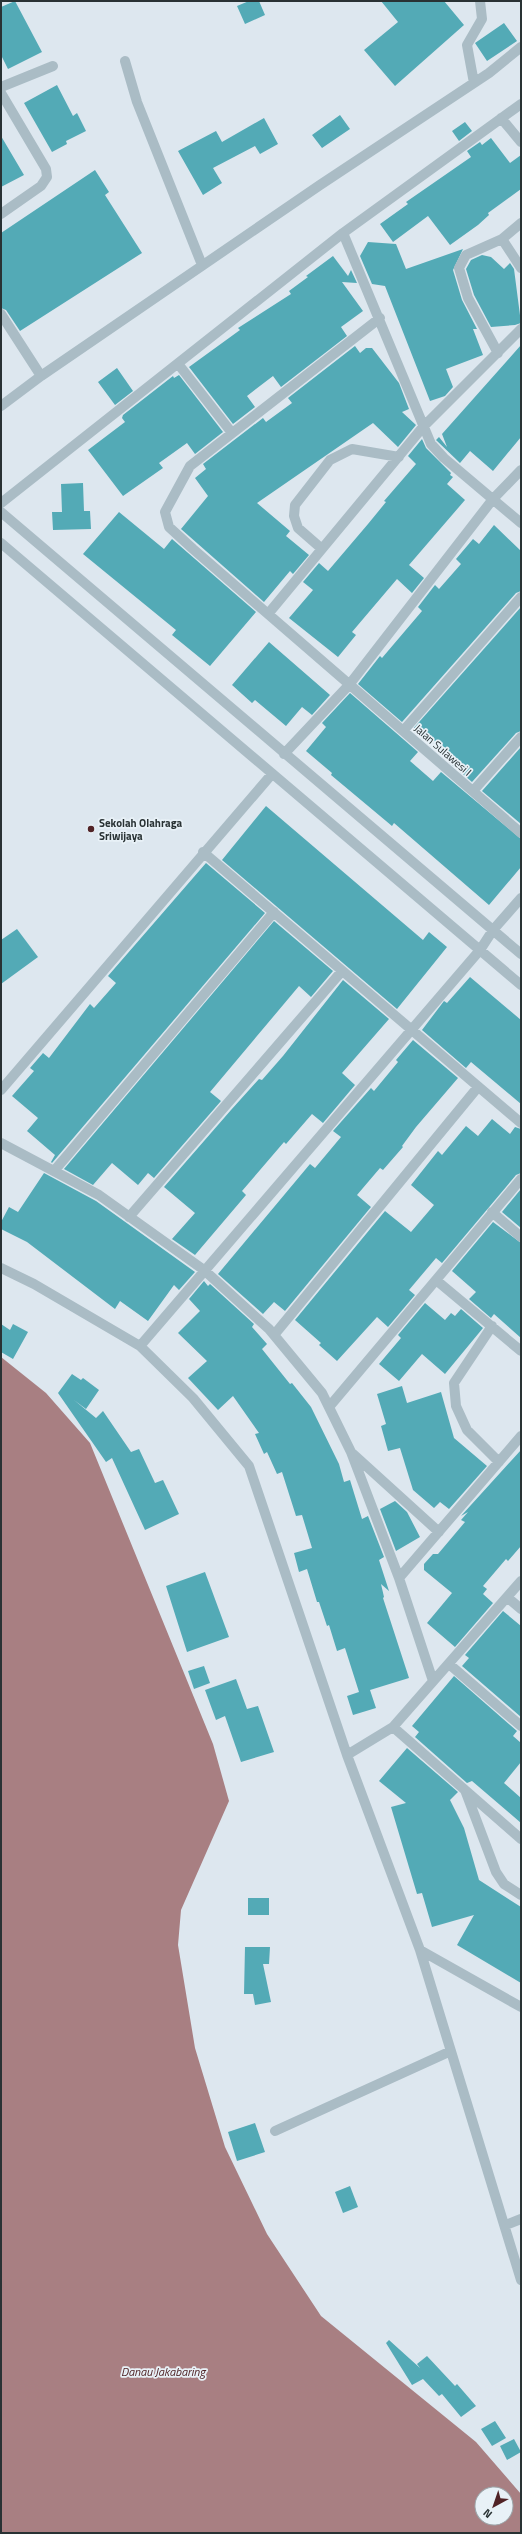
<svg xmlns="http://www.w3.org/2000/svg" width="522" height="2534" font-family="'Titillium Web',sans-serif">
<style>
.water{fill:#a87f82;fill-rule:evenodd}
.building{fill:#53aab6}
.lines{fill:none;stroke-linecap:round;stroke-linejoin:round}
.street{stroke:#aabcc5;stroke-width:10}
.poi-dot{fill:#502326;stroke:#e8f1f7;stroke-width:1.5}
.labels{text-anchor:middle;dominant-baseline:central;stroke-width:3.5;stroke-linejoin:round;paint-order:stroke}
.street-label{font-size:11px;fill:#293234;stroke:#e8f1f7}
.poi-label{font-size:11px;font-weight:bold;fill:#293234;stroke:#e8f1f7;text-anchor:start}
.water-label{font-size:12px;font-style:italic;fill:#502326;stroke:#e8f1f7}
</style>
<rect width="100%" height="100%" fill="#dde7ef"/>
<path class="water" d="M1 1357 46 1393 90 1443 213 1744 229 1801 181 1910 178 1945 195 2048 225 2147 267 2234 321 2316 476 2442 521 2494V2533H1ZM482 2494H506V2518H482Z"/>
<path class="building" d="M15 1 42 52 8 69 1 55V7Z
M249 1H259L265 15 245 24 237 6Z
M381 1H444L464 25 395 86 364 50 398 22Z
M504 23 517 41 487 61 475 43Z
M57 85 73 116 77 113 86 131 66 141 67 144 52 152 24 103Z
M340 115 350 129 322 148 312 135Z
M264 118 278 144 260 154 255 146 213 168 222 183 203 195 178 151 216 131 222 142Z
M465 122 472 131 459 141 452 131Z
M1 136 24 175 1 187Z
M491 138 510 163 521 155V189L488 213 489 215 478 225 450 245 428 216 393 242 380 224 408 204 406 202 471 157 467 151 480 142 482 145Z
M95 170 109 192 105 195 142 253 20 331 6 310 1 308V233Z
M368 242 396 244 406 269 463 249 453 270 462 300 477 329H473L483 355 446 369 453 387 445 396 430 401 385 286 372 284 360 256Z
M482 255 491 257 504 269 510 263 514 269 521 323 515 325 491 327 474 295 466 269 471 260Z
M333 256 348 276 351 270 357 283 342 282 363 311 341 327 347 336 281 387 273 376 247 396 255 407 233 424 189 367 240 330 238 328 291 294 289 291 308 277 306 276Z
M521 345V437L493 471 470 451 460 463 436 440 439 437 447 447 442 434Z
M355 346 360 353 366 348H372L399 383 409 409 402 412 416 425 398 447 373 423 257 503 290 531 286 536 309 555 293 574 290 571 264 602 181 529 208 496 195 478 206 469 203 464 263 418 266 422 292 403 288 398Z
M117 368 133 391 115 405 98 382Z
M179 375 223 432 195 454 187 443 159 463 163 468 123 496 88 450 125 422 122 418 123 415 173 376 174 378Z
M422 439 426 448 451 473 450 475 453 477 447 484 465 500 409 565 424 578 412 593 397 579 352 632 356 635 338 657 289 618 313 590 303 582 319 563 328 571 368 524 386 502 384 501 416 464 408 456Z
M83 483 84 511H90L91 529 53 530 52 512H62L61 484Z
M119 512 164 549 172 539 256 612 210 666 172 635 176 630 83 554Z
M494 525 521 551V591L516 593 402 722 358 684 380 656 382 658 422 611 418 607 435 585 439 589 461 564 456 559 473 539 479 544Z
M521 607V731L516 733 472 782 449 762 453 757 430 737 426 742 412 730Z
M269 642 330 695 312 715 302 707 286 726 255 700 252 703 232 685Z
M350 693 418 752 410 761 433 781 441 772 521 839V867L489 905 394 823 392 826 331 775 332 773 306 751 326 727 322 723Z
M521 747V824L482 791Z
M266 806 423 940 429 932 447 947 397 1009 222 860Z
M206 863 265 913 52 1163 51 1162 55 1155 27 1131 38 1118 12 1096 34 1071 30 1068 43 1053 49 1058 90 1004 94 1008 116 983 108 976Z
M274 921 333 971 311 997 299 986 210 1092 221 1101 154 1178 148 1173 138 1185 112 1163 93 1185 64 1169Z
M17 929 38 957 1 984V940Z
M470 977 521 1020V1104L471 1062 466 1068 422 1030 444 1001 447 1003Z
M343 980 389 1019 342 1073 355 1085 323 1123 312 1114 286 1144 284 1142 242 1191 246 1195 195 1255 172 1239 195 1213 164 1187 231 1110 259 1079 262 1080 283 1056Z
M413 1040 458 1078 416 1127 402 1146 403 1147 383 1170 380 1168 357 1195 371 1207 285 1311 274 1302 263 1314 218 1274 310 1164 315 1168 341 1137 333 1131 371 1088 374 1091 398 1062 396 1060Z
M492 1119 510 1134 515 1127 521 1129V1173L516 1175 442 1263 436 1258 409 1290 415 1295 388 1327 377 1317 337 1361 319 1345 321 1343 295 1320 385 1211 411 1232 434 1205 411 1185 438 1151 442 1155 466 1126 478 1136Z
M44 1173 96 1201 195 1272 179 1290 174 1285 148 1321 120 1301 115 1309 27 1242 1 1229V1222L9 1207 18 1212Z
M521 1189V1228L502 1212Z
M493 1222 521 1243V1338L494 1314 491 1318 469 1299 476 1292 452 1271Z
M204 1281 208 1286 210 1284 254 1324 252 1327 267 1344 262 1349 290 1384 292 1383 311 1407 339 1464 344 1482 350 1480 362 1519 368 1516 384 1557 379 1560 389 1591 381 1584 384 1597 383 1598 409 1678 370 1690 376 1708 353 1715 347 1696 359 1692 345 1648 337 1651 329 1625 327 1626 319 1602H317L307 1569 299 1572 294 1553 312 1548 302 1515 296 1516 282 1472 277 1474 267 1452 264 1454 255 1434 259 1433 233 1396 218 1410 188 1378 207 1361 178 1333 200 1311 189 1299Z
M425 1303 445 1320 451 1313 455 1316 461 1309 483 1328 445 1374 422 1354 399 1381 379 1364 401 1338 398 1335Z
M1 1324 10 1330 13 1324 28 1332 13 1359 1 1352Z
M72 1374 81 1380 83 1378 99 1390 86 1409 74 1400 96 1418 103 1411 131 1452 139 1449 155 1483 163 1480 179 1514 145 1530 112 1458 106 1462 58 1393Z
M402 1386 407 1403 441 1392 454 1438 487 1466 449 1509 440 1502 434 1508 413 1490 400 1448 388 1451 381 1426 386 1424 377 1394Z
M521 1450V1546L508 1561 506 1559 483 1586 487 1589 483 1594 493 1603 455 1647 427 1623 452 1593 424 1570V1564L433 1554H438L465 1522 461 1520 468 1512 461 1516Z
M395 1501 407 1512 420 1537 396 1551 380 1509Z
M205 1572 229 1637 187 1652 166 1586Z
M503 1611 521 1626V1717L462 1666 469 1658 465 1655Z
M204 1666 210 1683 194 1689 188 1671Z
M454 1676 517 1731 513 1736 521 1743V1762L504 1783 521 1798V1823L472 1781 467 1783 415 1737 419 1732 412 1726Z
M236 1679 247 1709 258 1706 274 1752 241 1762 225 1716 216 1720 205 1690Z
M407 1748 458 1792 450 1800 464 1828 479 1880 521 1907V1983L457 1945 474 1915 432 1927 422 1893 417 1894 391 1807 406 1803 379 1781Z
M248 1898H269V1915H248Z
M245 1947H270L269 1964H263L271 2002 255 2005 253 1994H244Z
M255 2123 265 2152 237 2161 228 2132Z
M350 2186 358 2207 343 2213 335 2192Z
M389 2340 420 2368 417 2364 427 2356 455 2386 457 2384 476 2406 461 2417 442 2394 439 2396 423 2379 412 2385 386 2343Z
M495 2421 506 2438 492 2446 481 2429Z
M514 2439 521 2452 507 2460 500 2446Z"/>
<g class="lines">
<path class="street" d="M125 61 137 102 202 265
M474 83 467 45 482 19 480 1
M1 87 53 66
M1 93 46 169 47 177 41 186 1 214
M521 104 343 233 431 444 444 458 521 523
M501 118 521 142
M502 239 521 268
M1 314 41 376
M380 318 190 466 165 512 169 527 193 549 521 833
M498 353 468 298 459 268 466 255 502 239 521 223
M179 365 232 433
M1 406 41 376 320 185 489 73 521 47
M1 503 343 233
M1 512 521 954
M1 543 521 985
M322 549 298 528 294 516 295 505 330 460 352 449 399 457
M268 614 423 427 521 329
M403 731 521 597
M284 754 349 685 493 499 521 470
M473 791 521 737
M203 852 521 1123
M1 1090 272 774
M1 1143 99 1195 204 1270 269 1329 322 1393 351 1452 399 1578 433 1681
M54 1171 274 912
M492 1212 521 1237
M129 1217 342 971
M1 1268 34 1284 140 1346 193 1398 249 1466 347 1755 420 1950 521 2280
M436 1280 521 1351
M492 1326 454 1383 456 1406 467 1430 499 1462
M274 1335 478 1087
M140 1346 480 950 493 930 521 898
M329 1407 521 1179
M353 1454 439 1532
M399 1578 521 1436
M507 1597 521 1609
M449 1664 521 1726
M393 1727 521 1839
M347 1755 393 1727 521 1581
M465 1790 496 1872 504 1884 521 1895
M420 1950 521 2007
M275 2131 451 2051
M506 2225 521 2219"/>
</g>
<circle class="poi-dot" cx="91" cy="829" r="4"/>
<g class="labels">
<g class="street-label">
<text transform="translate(443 750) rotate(41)">Jalan Sulawesi I</text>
</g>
<g class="poi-label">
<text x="99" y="823">Sekolah Olahraga<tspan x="99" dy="13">Sriwijaya</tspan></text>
</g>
<g class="water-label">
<text x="163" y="2371">Danau Jakabaring</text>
</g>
</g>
<rect width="522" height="2534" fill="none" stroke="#293234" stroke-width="4"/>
<g transform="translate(494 2506) rotate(220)"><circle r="19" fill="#e8f1f7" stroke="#9ca5a9"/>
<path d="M0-3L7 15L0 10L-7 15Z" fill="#502326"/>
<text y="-6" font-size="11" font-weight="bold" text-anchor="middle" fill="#293234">N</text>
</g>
</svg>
